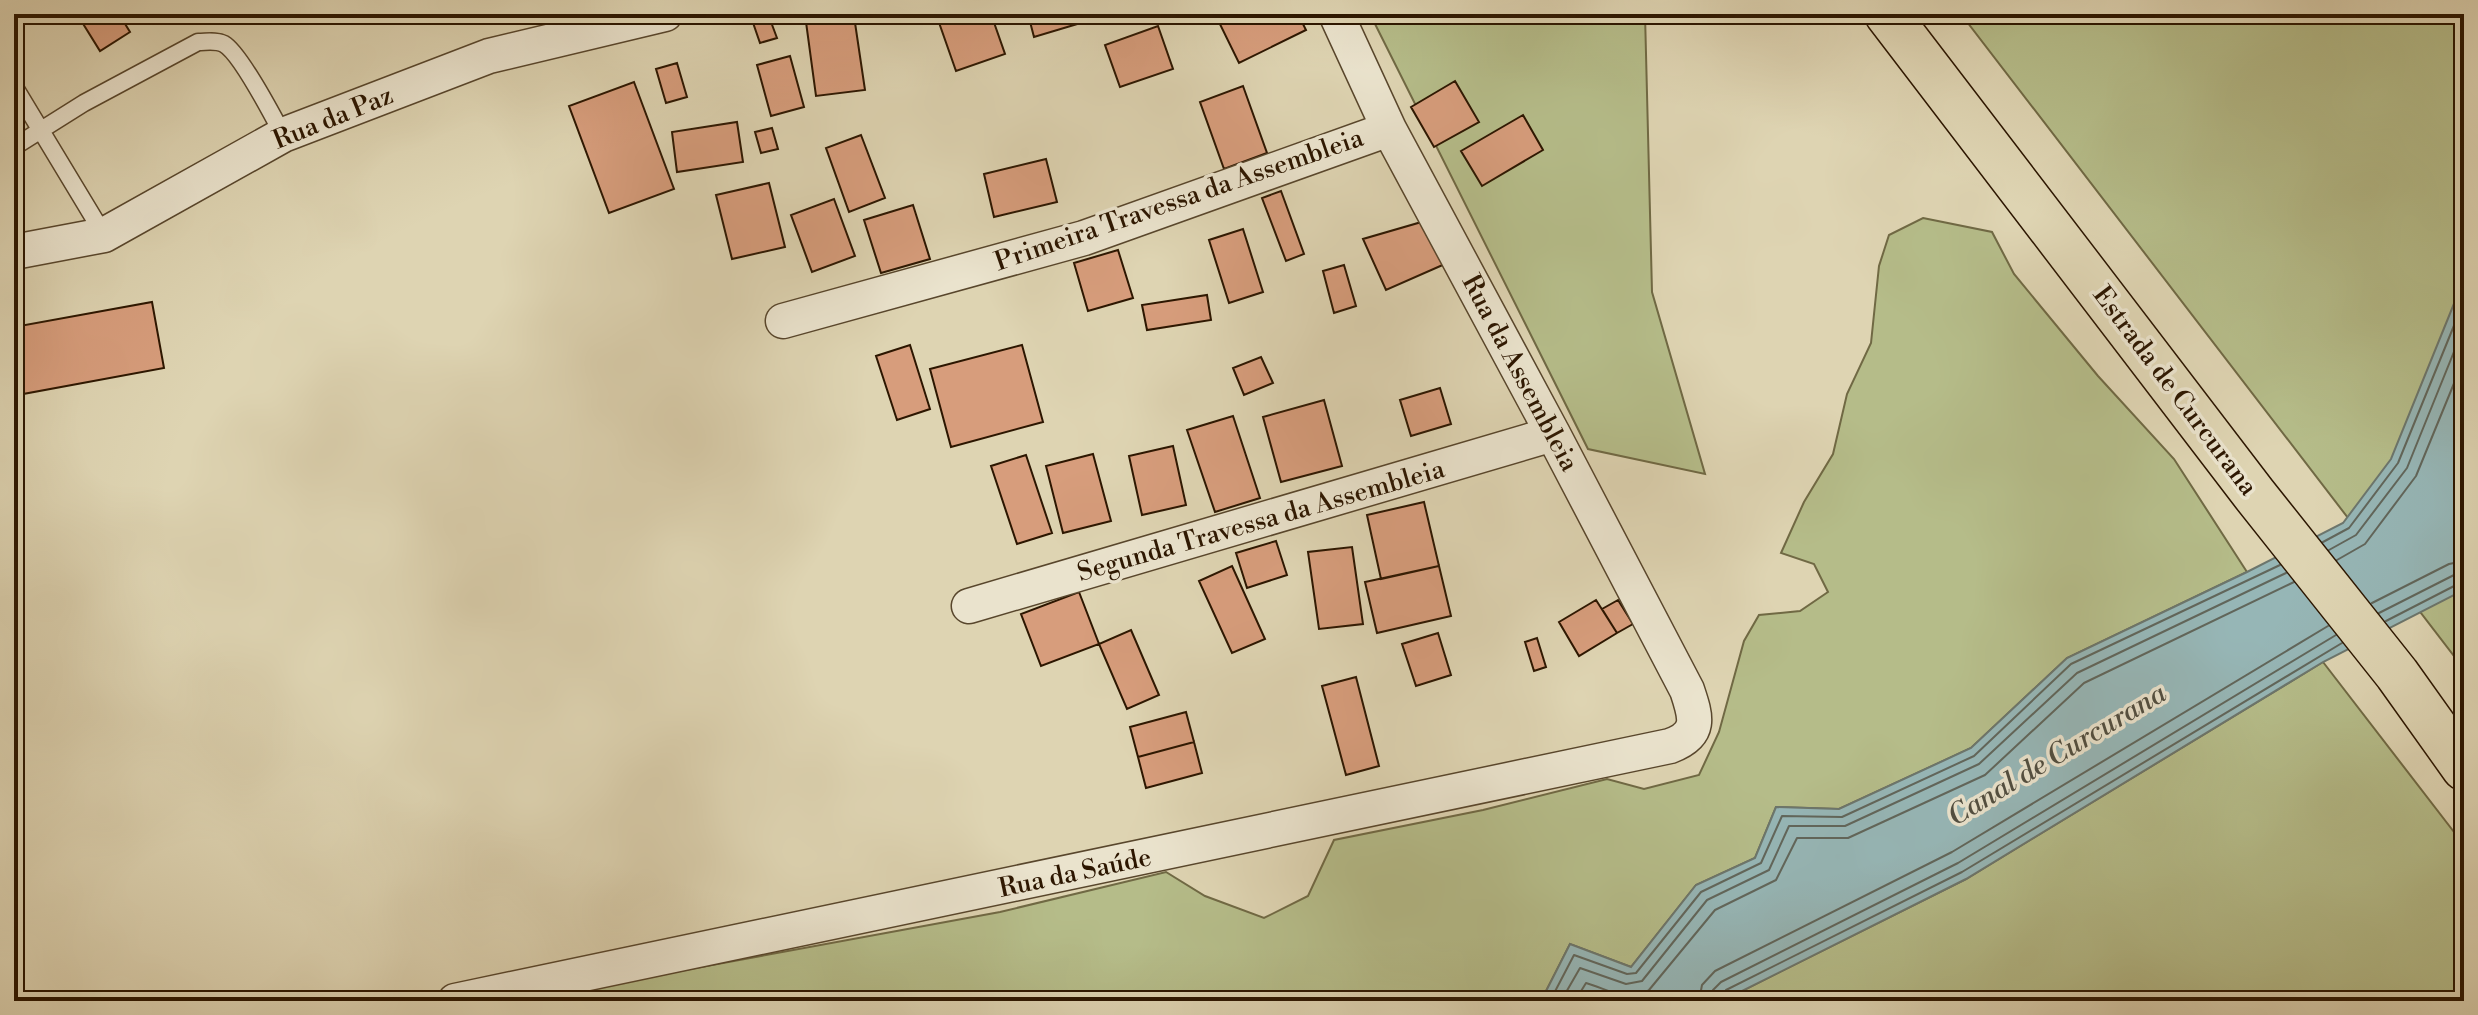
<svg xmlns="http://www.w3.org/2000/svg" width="2478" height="1015" font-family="'Libre Bodoni',serif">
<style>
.green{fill:#b5bc89;stroke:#706944;stroke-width:2}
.water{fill:#96b6b6;stroke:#6c766d;stroke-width:2}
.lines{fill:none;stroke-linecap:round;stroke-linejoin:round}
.shore{stroke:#61665b;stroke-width:2}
.building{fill:#d79d7c;stroke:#2c1600;stroke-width:2}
.lane-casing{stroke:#58462c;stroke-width:19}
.street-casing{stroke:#58462c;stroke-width:37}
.primary-casing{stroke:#2c1600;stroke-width:47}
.lane{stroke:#eae3cd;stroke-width:16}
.street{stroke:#eae3cd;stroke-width:34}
.primary{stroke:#ded4b2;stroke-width:44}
.labels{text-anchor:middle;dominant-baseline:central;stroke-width:7;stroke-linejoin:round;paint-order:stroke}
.street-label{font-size:26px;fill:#2c1600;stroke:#eae3cd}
.water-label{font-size:28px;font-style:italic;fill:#514e40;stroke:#eae3cd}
</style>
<rect width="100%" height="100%" fill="#ded4b2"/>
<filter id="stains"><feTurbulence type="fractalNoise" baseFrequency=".0025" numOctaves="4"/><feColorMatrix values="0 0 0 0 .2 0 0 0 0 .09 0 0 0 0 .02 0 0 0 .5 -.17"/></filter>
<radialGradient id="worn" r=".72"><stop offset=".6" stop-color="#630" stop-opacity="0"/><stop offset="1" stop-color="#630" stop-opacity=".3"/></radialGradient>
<path class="green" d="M1370 14H1645L1652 292 1705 474 1588 449Z
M1961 14H2464V669Z
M1923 218 1992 232 2014 274 2098 376 2174 459 2247 572 2067 658 1971 748 1839 809 1776 807 1755 858 1696 885 1631 967 1570 944 1541 1001H516L1000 912 1166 872 1205 896 1264 918 1308 896 1334 840 1483 810 1607 779 1644 789 1699 775 1719 732 1744 641 1759 615 1800 611 1828 592 1814 564 1781 553 1804 502 1833 454 1847 394 1871 343 1879 266 1889 235Z
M2323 662 2464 845V1001H1722L1966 879Z"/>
<path class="water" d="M2464 279V590L2323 662 1966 879 1722 1001H1541L1570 944 1631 967 1696 885 1755 858 1776 807 1839 809 1971 748 2067 658 2247 572 2343 523 2391 459Z"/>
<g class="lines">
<path class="shore" d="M2323 542 2349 528 2398 463 2464 301
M2329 550 2356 535 2407 468 2464 327
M2337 560 2365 544 2416 476 2464 359
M2372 603 2449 564 2464 561
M2379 613 2454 575 2464 573
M2386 621 2458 584 2464 583
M1550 1001 1574 955 1627 974 1636 973 1701 892 1761 863 1782 816 1842 817 1974 756 2071 664 2280 565
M1561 1001 1580 968 1626 984 1642 981 1707 900 1769 870 1789 826H1845L1979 764 2077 673 2286 573
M1575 1001 1586 983C1608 989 1627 1004 1649 990L1715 910 1776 880 1797 838H1848L1985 775 2084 683 2294 582
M1699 1001 1702 985 1715 971 1952 852 2328 626
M1711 1001 1713 990 1721 982 1958 863 2336 635
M1721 1001 1726 990 1962 872 2342 643"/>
</g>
<path class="building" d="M77 14H119L130 32 100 51Z
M750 14H768L777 38 760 43Z
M936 14H991L1005 54 956 71Z
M1028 14H1083L1084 22 1034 37Z
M1215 14H1298L1306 30 1239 63Z
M854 16 865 90 816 96 806 22Z
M1158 26 1173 69 1120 87 1105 45Z
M790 56 804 107 771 116 757 65Z
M677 63 687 97 666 103 656 69Z
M1455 81 1479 122 1434 147 1411 107Z
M634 82 674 189 609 213 569 106Z
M1243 86 1267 153 1224 169 1200 102Z
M1523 115 1543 150 1482 186 1461 151Z
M737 122 743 162 677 172 672 132Z
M772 128 778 149 761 153 755 132Z
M861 135 885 198 849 212 826 148Z
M1046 159 1057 202 994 217 984 174Z
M769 183 785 247 732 259 716 195Z
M1281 191 1304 254 1286 261 1262 198Z
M834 199 855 256 812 272 791 215Z
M913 205 930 259 881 273 864 220Z
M1425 221 1454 260 1386 290 1363 239Z
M1243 229 1263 292 1229 303 1209 240Z
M1118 250 1133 298 1088 311 1074 263Z
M1344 265 1356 306 1334 313 1323 271Z
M1207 295 1211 320 1147 330 1142 305Z
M152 302 164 368 23 394 14 349V327Z
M910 345 930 409 897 420 876 356Z
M1022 345 1043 422 951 447 930 369Z
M1261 357 1273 383 1244 395 1233 368Z
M1440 388 1451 424 1411 436 1400 400Z
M1324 400 1342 466 1281 482 1263 417Z
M1233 416 1260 498 1215 512 1187 430Z
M1173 446 1186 505 1142 515 1129 456Z
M1093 454 1111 521 1063 533 1046 466Z
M1026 455 1052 533 1017 544 991 466Z
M1424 502 1439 566 1381 579 1367 515Z
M1276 541 1287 575 1247 588 1236 553Z
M1352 547 1363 624 1319 629 1308 552Z
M1232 566 1265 639 1232 653 1199 581Z
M1439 566 1451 616 1377 633 1365 582Z
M1079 592 1099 644 1041 666 1021 614Z
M1596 600 1617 633 1579 656 1559 622Z
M1618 600 1633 624 1617 633 1602 609Z
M1131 630 1159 695 1127 709 1099 644Z
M1438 633 1451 675 1416 686 1402 644Z
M1537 638 1546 667 1534 671 1525 642Z
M1356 677 1379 766 1346 775 1322 686Z
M1186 712 1194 742 1138 757 1130 727Z
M1194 742 1202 773 1146 788 1138 757Z"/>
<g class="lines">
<defs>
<path id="lane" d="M14 86 104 235
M14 147 84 103 198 42C207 42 216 40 224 44 240 53 273 116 283 135"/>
<path id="street" d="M14 252 104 235 283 135 489 56 665 14
M783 321 1084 238 1389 129
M969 606 1553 434
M455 1001 1670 746C1702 734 1696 717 1687 690L1553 434 1389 129 1336 14"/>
<path id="primary" d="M1887 14 2254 494 2397 674 2464 768"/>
</defs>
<use href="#lane" class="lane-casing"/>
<use href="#street" class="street-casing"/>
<use href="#primary" class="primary-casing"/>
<use href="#lane" class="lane"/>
<use href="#street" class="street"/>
<use href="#primary" class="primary"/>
</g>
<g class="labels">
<g class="street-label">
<text transform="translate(333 118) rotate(-22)">Rua da Paz</text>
<text transform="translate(1179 200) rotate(-19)">Primeira Travessa da Assembleia</text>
<text transform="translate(1520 373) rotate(62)">Rua da Assembleia</text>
<text transform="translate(2175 391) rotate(53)">Estrada de Curcurana</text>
<text transform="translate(1261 521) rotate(-16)">Segunda Travessa da Assembleia</text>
<text transform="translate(1075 873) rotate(-12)">Rua da Saúde</text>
</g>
<g class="water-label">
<text transform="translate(2057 755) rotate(-31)">Canal de Curcurana</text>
</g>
</g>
<rect width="2478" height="1015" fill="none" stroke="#ded4b2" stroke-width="48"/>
<rect x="16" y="16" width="2446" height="983" fill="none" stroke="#2c1600" stroke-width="4"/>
<rect x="24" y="24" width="2430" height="967" fill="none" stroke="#2c1600" stroke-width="2"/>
<rect width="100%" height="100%" filter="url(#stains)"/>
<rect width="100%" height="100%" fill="url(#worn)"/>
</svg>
